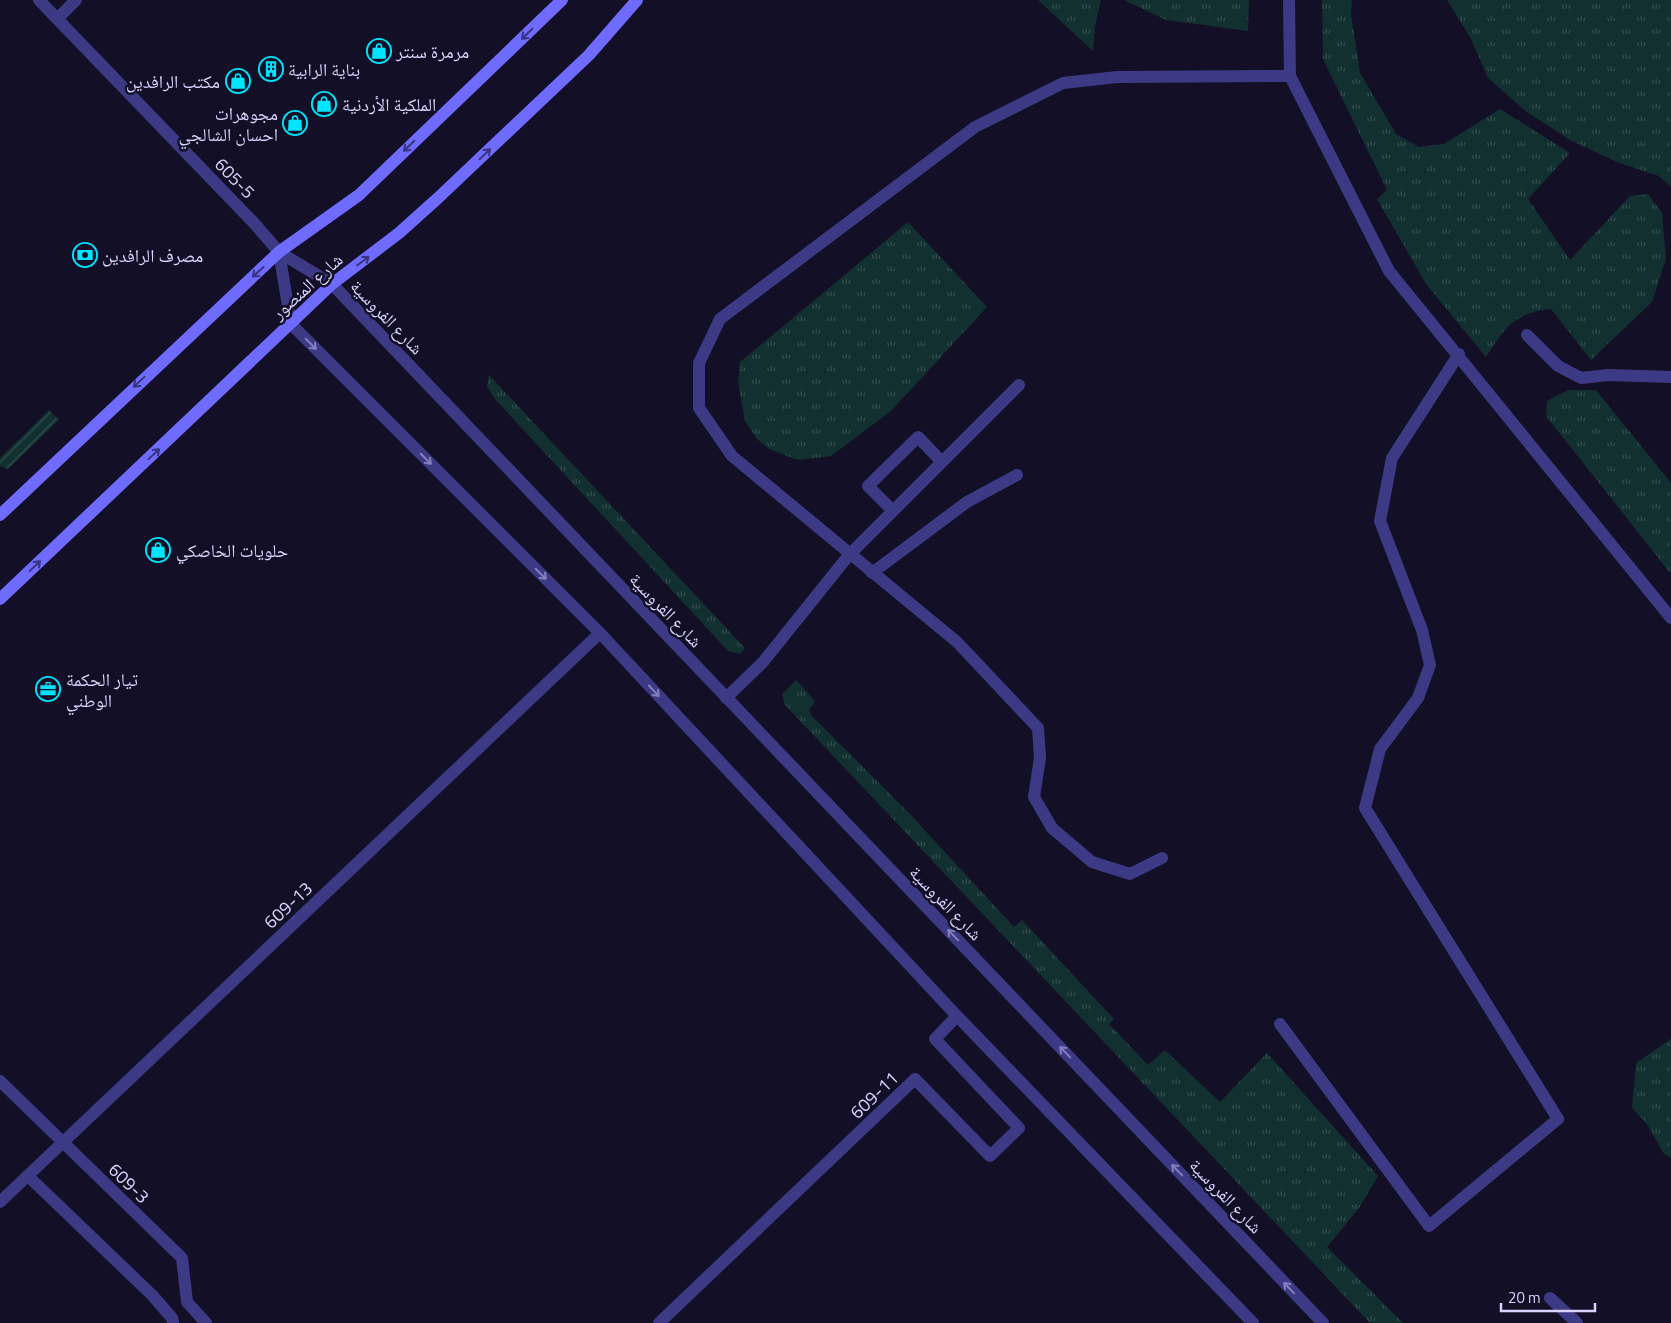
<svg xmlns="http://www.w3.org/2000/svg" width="1671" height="1323" font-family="'Titillium Web','Noto Naskh Arabic',sans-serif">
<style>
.grass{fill:url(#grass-tufts)}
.garden{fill:url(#garden-furrows)}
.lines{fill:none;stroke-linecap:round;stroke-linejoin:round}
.service{stroke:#3d3a85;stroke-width:12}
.minor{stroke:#3d3a85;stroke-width:12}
.tertiary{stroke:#3d3a85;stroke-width:12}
.secondary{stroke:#6f6bff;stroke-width:12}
.oneway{stroke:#38347d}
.oneway2{stroke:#837fbc}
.labels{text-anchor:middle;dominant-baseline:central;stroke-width:5;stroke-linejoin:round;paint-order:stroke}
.poi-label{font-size:18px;fill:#d9d4ff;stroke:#130f26;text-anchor:start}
.street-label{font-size:18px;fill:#d9d4ff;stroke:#130f26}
</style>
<defs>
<pattern id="grass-tufts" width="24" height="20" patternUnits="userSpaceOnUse" patternTransform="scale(1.25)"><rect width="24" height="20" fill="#12302f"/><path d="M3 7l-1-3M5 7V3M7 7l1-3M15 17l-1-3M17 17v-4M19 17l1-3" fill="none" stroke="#344d4e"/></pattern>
<pattern id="garden-furrows" width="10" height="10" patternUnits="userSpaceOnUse" patternTransform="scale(1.25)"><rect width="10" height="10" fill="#12302f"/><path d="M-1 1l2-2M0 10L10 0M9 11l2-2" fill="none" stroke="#344d4e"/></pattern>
</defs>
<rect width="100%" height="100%" fill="#130f26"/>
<path class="grass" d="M1038 0H1101L1095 26 1093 51Z
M1124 0H1249L1248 31 1166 20Z
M1322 0H1352L1351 14 1360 73 1396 134 1419 147 1444 144 1500 109 1570 153 1528 199 1570 260 1630 196 1648 194 1662 213 1666 259 1652 302 1591 360 1551 309C1513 313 1505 328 1486 357L1426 284 1377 199 1387 190 1323 59Z
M1447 0H1671V187L1659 176 1617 162 1570 140 1527 112 1488 78 1471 39Z
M908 222 987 307 891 411 831 456 798 460 769 449 757 439 745 421 738 383 740 362Z
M489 375 745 648 740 654 728 651 494 398 487 386Z
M1568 390H1596L1671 483V574L1546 416 1547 401Z
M796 680 815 701 809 710 812 716 907 811 1014 927 1022 920 1114 1019 1109 1024 1148 1065 1165 1050 1220 1102 1267 1053 1378 1176 1359 1208 1327 1247 1403 1323H1370L785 705 782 694Z
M1671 1039V1158L1664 1154 1647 1124 1632 1108 1636 1063Z"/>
<path class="garden" d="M49 410 59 420 8 469 0 466V458Z"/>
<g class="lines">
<path class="service" d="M1289 0 1290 76 1389 271 1671 618
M1527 335 1558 366 1581 378 1608 375 1671 377
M893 511 868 486 918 437 942 462
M872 573 967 502 1017 475
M726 698 763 662 849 555 1019 385
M1162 858 1130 874 1092 862 1052 828 1034 797 1040 758 1038 728 957 642 732 456 699 408V363L720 319 975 127 1063 83 1117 77 1290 76
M1280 1024 1429 1226 1558 1119 1365 808 1380 749 1418 698 1430 665 1422 630 1380 521 1392 458 1459 354
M28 1176 153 1296 172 1318 173 1323
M1550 1298 1577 1323"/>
<path class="minor" d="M39 0 254 223 279 252
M58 18 76 0
M0 1081 182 1258 187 1302 206 1323
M0 1202 600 633
M659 1323 915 1079 990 1156 1019 1128 935 1039 957 1016"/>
<path class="tertiary" d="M279 252 332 284 1323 1323
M279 252 291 324 600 633 957 1016 1253 1323"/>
<path class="secondary" d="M0 515 279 252 359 195 562 0
M0 599 332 284 399 233 438 198 589 55 637 0"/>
</g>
<defs><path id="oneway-shaft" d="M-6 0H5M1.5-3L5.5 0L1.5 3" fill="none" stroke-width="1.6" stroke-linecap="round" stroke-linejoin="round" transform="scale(1.25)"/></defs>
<g class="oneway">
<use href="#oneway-shaft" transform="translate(527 34) rotate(136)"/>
<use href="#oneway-shaft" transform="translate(409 146) rotate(136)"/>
<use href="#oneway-shaft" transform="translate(485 154) rotate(-44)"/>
<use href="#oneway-shaft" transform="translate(363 261) rotate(-37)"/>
<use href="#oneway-shaft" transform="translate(258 272) rotate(138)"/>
<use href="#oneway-shaft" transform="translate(139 382) rotate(137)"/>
<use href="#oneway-shaft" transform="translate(154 454) rotate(-43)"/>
<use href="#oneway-shaft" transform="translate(35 566) rotate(-43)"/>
</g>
<g class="oneway2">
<use href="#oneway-shaft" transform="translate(311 344) rotate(45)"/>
<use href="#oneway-shaft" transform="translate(426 459) rotate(45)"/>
<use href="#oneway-shaft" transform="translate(541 574) rotate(45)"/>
<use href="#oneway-shaft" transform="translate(654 691) rotate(47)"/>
<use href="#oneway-shaft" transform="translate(953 935) rotate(-134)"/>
<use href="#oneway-shaft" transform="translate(1065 1052) rotate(-134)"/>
<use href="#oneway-shaft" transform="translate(1177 1170) rotate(-134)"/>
<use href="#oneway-shaft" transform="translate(1289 1288) rotate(-134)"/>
</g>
<defs>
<symbol id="shop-ring" viewBox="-11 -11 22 22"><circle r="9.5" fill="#130f26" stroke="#00e5ff" stroke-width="1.5"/><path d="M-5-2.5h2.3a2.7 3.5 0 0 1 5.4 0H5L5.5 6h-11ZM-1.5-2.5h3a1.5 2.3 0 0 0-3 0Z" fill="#00e5ff"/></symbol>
<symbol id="building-ring" viewBox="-11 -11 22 22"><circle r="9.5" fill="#130f26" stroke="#00e5ff" stroke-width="1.5"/><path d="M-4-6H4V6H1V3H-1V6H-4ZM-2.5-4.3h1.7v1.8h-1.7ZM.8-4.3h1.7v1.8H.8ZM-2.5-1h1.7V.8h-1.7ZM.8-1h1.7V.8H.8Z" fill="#00e5ff"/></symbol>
<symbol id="bank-ring" viewBox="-11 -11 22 22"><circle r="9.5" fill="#130f26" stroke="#00e5ff" stroke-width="1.5"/><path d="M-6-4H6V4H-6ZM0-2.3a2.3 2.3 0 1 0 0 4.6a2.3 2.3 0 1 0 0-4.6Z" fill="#00e5ff"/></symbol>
<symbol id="office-ring" viewBox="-11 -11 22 22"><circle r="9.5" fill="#130f26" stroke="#00e5ff" stroke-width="1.5"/><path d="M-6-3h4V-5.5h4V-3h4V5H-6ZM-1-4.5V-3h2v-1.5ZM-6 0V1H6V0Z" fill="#00e5ff"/></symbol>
</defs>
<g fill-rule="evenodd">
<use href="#shop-ring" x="365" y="37" width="28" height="28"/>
<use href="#building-ring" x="257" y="55" width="28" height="28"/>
<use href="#shop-ring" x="224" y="67" width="28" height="28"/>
<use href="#shop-ring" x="310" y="90" width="28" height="28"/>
<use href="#shop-ring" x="281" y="109" width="28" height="28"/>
<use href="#bank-ring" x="71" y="241" width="28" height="28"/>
<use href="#shop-ring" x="144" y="536" width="28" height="28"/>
<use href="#office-ring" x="34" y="675" width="28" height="28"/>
</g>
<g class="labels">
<g class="poi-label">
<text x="396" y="51">مرمرة سنتر</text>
<text x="288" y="69">بناية الرابية</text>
<text x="220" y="81" text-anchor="end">مكتب الرافدين</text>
<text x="342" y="104">الملكية الأردنية</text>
<text x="278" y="113" text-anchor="end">مجوهرات<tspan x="278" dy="21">احسان الشالجي</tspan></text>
<text x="102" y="255">مصرف الرافدين</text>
<text x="176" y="550">حلويات الخاصكي</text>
<text x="66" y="679">تيار الحكمة<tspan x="66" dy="21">الوطني</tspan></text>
</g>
<g class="street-label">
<text transform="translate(235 178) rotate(46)">605-5</text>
<text transform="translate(307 286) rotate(-42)">شارع المنصور</text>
<text transform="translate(387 317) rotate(46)">شارع الفروسية</text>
<text transform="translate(666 610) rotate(46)">شارع الفروسية</text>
<text transform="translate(946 903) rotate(46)">شارع الفروسية</text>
<text transform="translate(288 905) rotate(-43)">609-13</text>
<text transform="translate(874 1095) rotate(-44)">609-11</text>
<text transform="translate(129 1183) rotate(44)">609-3</text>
<text transform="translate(1226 1196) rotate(46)">شارع الفروسية</text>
</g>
</g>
<path d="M1501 1303v8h94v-8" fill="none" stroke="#d9d4ff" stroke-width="2.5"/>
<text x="1508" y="1303" font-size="15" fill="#d9d4ff" stroke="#130f26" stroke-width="4" paint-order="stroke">20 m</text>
</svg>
